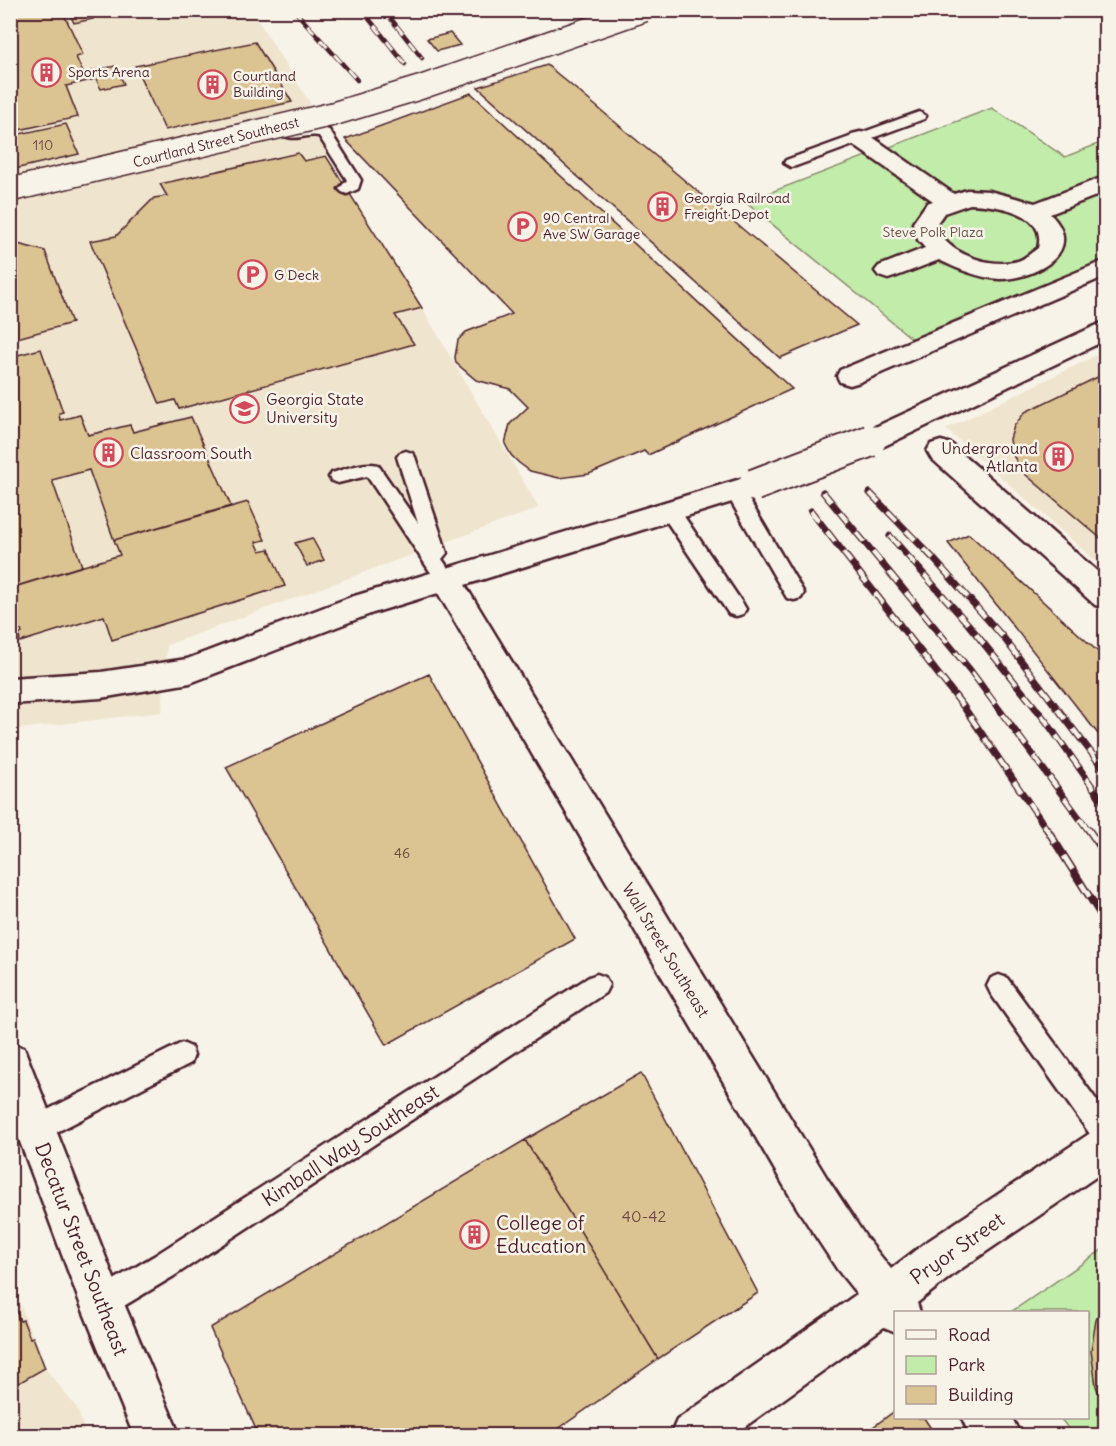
<svg xmlns="http://www.w3.org/2000/svg" width="1116" height="1446" font-family="Delius,sans-serif">
<style>
.built{fill:#efe5ce}
.green{fill:#c2eca9;stroke:#86866a;stroke-width:1.5}
.building{fill:#dbc392;stroke:#4a1f2b;stroke-width:1.5}
.lines{fill:none;stroke-linecap:round;stroke-linejoin:round}
.lane-casing{stroke:#4a1f2b;stroke-width:5}
.street-casing{stroke:#4a1f2b;stroke-width:5}
.secondary-casing{stroke:#4a1f2b;stroke-width:5}
.lane{fill:#f7f3e8;fill-rule:evenodd}
.street{fill:#f7f3e8;fill-rule:evenodd}
.secondary{fill:#f7f3e8;fill-rule:evenodd}
.rail-far2-casing{stroke:#4a1f2b;stroke-width:4.5}
.rail-far1-casing{stroke:#4a1f2b;stroke-width:7}
.rail-casing{stroke:#4a1f2b;stroke-width:8}
.rail-far2{stroke:#f7f3e8;stroke-width:3;stroke-dasharray:10;stroke-linecap:butt}
.rail-far1{stroke:#f7f3e8;stroke-width:4.5;stroke-dasharray:13;stroke-linecap:butt}
.rail{stroke:#f7f3e8;stroke-width:5;stroke-dasharray:16;stroke-linecap:butt}
.secondary-bridge-far1-casing{stroke:#4a1f2b;stroke-width:26;stroke-linecap:butt}
.secondary-bridge-casing{stroke:#4a1f2b;stroke-width:35;stroke-linecap:butt}
.secondary-bridge-far1{stroke:#f7f3e8;stroke-width:23}
.secondary-bridge{stroke:#f7f3e8;stroke-width:31}
.labels{text-anchor:middle;dominant-baseline:central;stroke-width:5;stroke-linejoin:round;paint-order:stroke}
.far-poi-label{font-size:14px;fill:#4a1f2b;stroke:#f7f3e8;text-anchor:start}
.far-street-label{font-size:14px;fill:#4a1f2b;stroke:#f7f3e8}
.number-label{font-size:14px;fill:#6e4845}
.far-park-label{font-size:14px;fill:#68524a;stroke:#f7f3e8}
.poi-label{font-size:16px;fill:#4a1f2b;stroke:#f7f3e8;text-anchor:start}
.street-label{font-size:16px;fill:#4a1f2b;stroke:#f7f3e8}
.near-number-label{font-size:16px;fill:#6e4845}
.near-street-label{font-size:20px;fill:#4a1f2b;stroke:#f7f3e8}
.near-poi-label{font-size:20px;fill:#4a1f2b;stroke:#f7f3e8;text-anchor:start}
</style>
<rect width="100%" height="100%" fill="#f7f3e8"/>
<filter id="ink" filterUnits="userSpaceOnUse"><feTurbulence type="fractalNoise" baseFrequency=".0167" numOctaves="2"/><feDisplacementMap in="SourceGraphic" scale="12" xChannelSelector="R" yChannelSelector="G"/><feConvolveMatrix kernelMatrix="1 2 1 2 8 2 1 2 1" color-interpolation-filters="sRGB"/></filter>
<g filter="url(#ink)">
<path class="built" d="M10 11H252L310 103 326 156 422 308 539 508 167 645 162 712 11 730Z
M1105 351V569L946 429Z
M10 1279 45 1368 77 1408 86 1435H11Z"/>
<path class="green" d="M992 108 1065 157 1105 141V259L916 342 745 202Z
M1105 1248V1435H1074L1060 1418H1088V1312H1011Z"/>
<path class="building" d="M10 10H62L83 55 76 57 83 73 115 66 124 84 101 89 96 79 66 86 78 117 10 132Z
M68 10H88L93 19 74 23Z
M450 33 460 45 437 51 427 39Z
M255 42 292 102 165 130 135 66Z
M547 65 857 325 780 358 478 87Z
M471 93 792 389 648 455 644 451 589 474 559 478 530 471 519 463 511 455 505 444 510 424 528 407 510 389 476 380 456 363 455 357 458 340 466 332 512 314 345 139Z
M66 124 79 154 10 170V136Z
M298 153 304 161 326 156 422 308 395 315 414 344 179 409 175 400 160 404 90 241 116 236 154 198 167 196 160 184Z
M10 242 45 251 72 323 10 340Z
M41 349 63 412 59 413 60 420 80 415 88 435 130 425 133 432 191 417 231 506 114 540 89 470 52 480 82 566 10 588V357Z
M1106 373V543L1025 474 1012 454 1010 439 1014 426 1025 412Z
M248 502 265 540 256 542 260 551 269 549 285 586 112 640 104 616 20 642 19 635 22 633 21 630H18L10 606V600L14 599 11 588 120 555 114 540Z
M969 534 1106 659V744L948 543Z
M312 538 324 560 307 566 295 543Z
M429 674 575 939 386 1045 226 767Z
M641 1073 758 1293 658 1359 525 1140Z
M525 1140 658 1359 548 1436H259L210 1328Z
M10 1296 20 1321 23 1320 30 1338 33 1337 45 1368 10 1388Z
M1106 1301V1411L1096 1386 1091 1351 1096 1320Z
M896 1410V1418H924L936 1436H861Z"/>
<g class="lines">
<defs>
<path id="lane" d="M983 10H997V11L990 15Z
M919 112 926 116 924 119 796 166 791 167 784 163 786 160Z
M315 126 329 130 331 133 361 180 358 189 347 194 342 192 339 189 347 180 319 136C306 133 292 143 282 134L284 131Z
M406 451 412 453 415 457 447 553 442 559 456 580 453 585 446 587 439 585 367 476 338 483 332 481 329 477 332 473C345 469 365 461 378 465L418 523 397 457 400 453Z
M734 485 741 486 801 588 804 593 801 598 794 600 787 598 725 491 727 486Z
M670 504 677 506 743 604 746 609 743 614 736 616 729 614 663 516 661 511 663 506Z
M597 974 605 977 609 985 605 993 174 1276 112 1313 102 1317 92 1313 88 1303 92 1293 154 1256 589 977Z
M999 975 1007 978 1106 1113V1147L1097 1144 991 994 987 986 991 978Z
M182 1043 191 1047 194 1055 191 1063 45 1138 36 1141 27 1138 23 1129 27 1120Z"/>
<path id="street" d="M860 132 868 134 954 194 967 190 989 191 1035 203 1106 176V192L1050 214C1088 251 1035 279 1000 279 979 278 958 269 939 260L897 276 888 279 879 276 875 271 879 266 925 248 918 240 913 223 927 203 933 201 852 144 849 139 852 134ZM970 204C994 205 1048 211 1038 248 1032 252 1025 259 1018 261 994 268 957 257 942 237 940 234 939 227 937 223L944 213Z
M1106 260V276L860 382 850 385 840 382 837 376 840 370Z
M941 441 951 444 1106 579V608L1095 605 931 458 927 451 931 444Z"/>
<path id="secondary" d="M1106 321V340L880 448 870 451 860 448 856 441 860 434Z
M754 475 764 478 768 485 764 492 465 585 827 1178 867 1239 891 1269 925 1243 1092 1132 1106 1126V1170L955 1273 917 1303 920 1312H896V1332L884 1327 732 1436H670L677 1420 857 1294 837 1269 797 1208 438 593 373 613 190 683 101 698 10 704V678L101 672 187 659 351 597Z
M10 1043 24 1048 29 1061 122 1299 180 1436H134L80 1303 10 1115Z
M962 1418H1012L1021 1436H970Z"/>
</defs>
<use href="#lane" class="lane-casing"/>
<use href="#street" class="street-casing"/>
<use href="#secondary" class="secondary-casing"/>
<use href="#lane" class="lane"/>
<use href="#street" class="street"/>
<use href="#secondary" class="secondary"/>
<defs>
<path id="rail-far2" d="M294 10 357 80
M362 10 405 64
M384 10 422 58"/>
<path id="rail-far1" d="M823 492 970 670 1089 831
M870 493 933 558 1003 637 1106 772
M811 511 963 706 1048 831
M890 536 968 624 1046 721 1106 806"/>
<path id="rail" d="M1047 829 1106 923
M1088 829 1106 855"/>
</defs>
<use href="#rail-far2" class="rail-far2-casing"/>
<use href="#rail-far1" class="rail-far1-casing"/>
<use href="#rail" class="rail-casing"/>
<use href="#rail-far2" class="rail-far2"/>
<use href="#rail-far1" class="rail-far1"/>
<use href="#rail" class="rail"/>
<defs>
<path id="secondary-bridge-far1" d="M10 190 333 114 419 88 644 10"/>
<path id="secondary-bridge" d="M754 485 870 441"/>
</defs>
<use href="#secondary-bridge-far1" class="secondary-bridge-far1-casing"/>
<use href="#secondary-bridge" class="secondary-bridge-casing"/>
<use href="#secondary-bridge-far1" class="secondary-bridge-far1"/>
<use href="#secondary-bridge" class="secondary-bridge"/>
</g>
</g>
<defs>
<symbol id="building-ring" viewBox="-11 -11 22 22"><circle r="9.5" fill="#f7f3e8" stroke="#d1495b" stroke-width="1.5"/><path d="M-4-6H4V6H1V3H-1V6H-4ZM-2.5-4.3h1.7v1.8h-1.7ZM.8-4.3h1.7v1.8H.8ZM-2.5-1h1.7V.8h-1.7ZM.8-1h1.7V.8H.8Z" fill="#d1495b"/></symbol>
<symbol id="parking-ring" viewBox="-11 -11 22 22"><circle r="9.5" fill="#f7f3e8" stroke="#d1495b" stroke-width="1.5"/><path d="M-3.5-5.5H1a3.5 3.5 0 0 1 0 7H-1V5.5H-3.5ZM-1-3.4V-.6H.8a1.4 1.4 0 0 0 0-2.8Z" fill="#d1495b"/></symbol>
<symbol id="university-ring" viewBox="-11 -11 22 22"><circle r="9.5" fill="#f7f3e8" stroke="#d1495b" stroke-width="1.5"/><path d="M0-5L7-2L0 1L-7-2ZM-4 1L0 2.5L4 1V4Q0 6-4 4Z" fill="#d1495b"/></symbol>
</defs>
<g fill-rule="evenodd">
<use href="#building-ring" x="30" y="56" width="33" height="33"/>
<use href="#building-ring" x="196" y="68" width="33" height="33"/>
<use href="#building-ring" x="646" y="190" width="33" height="33"/>
<use href="#parking-ring" x="506" y="210" width="33" height="33"/>
<use href="#parking-ring" x="236" y="258" width="33" height="33"/>
<use href="#university-ring" x="228" y="392" width="33" height="33"/>
<use href="#building-ring" x="92" y="436" width="33" height="33"/>
<use href="#building-ring" x="1042" y="440" width="33" height="33"/>
<use href="#building-ring" x="458" y="1218" width="33" height="33"/>
</g>
<g class="labels">
<g class="far-poi-label">
<text x="68" y="72">Sports Arena</text>
<text x="233" y="76">Courtland<tspan x="233" dy="16">Building</tspan></text>
<text x="684" y="198">Georgia Railroad<tspan x="684" dy="16">Freight Depot</tspan></text>
<text x="543" y="218">90 Central<tspan x="543" dy="16">Ave SW Garage</tspan></text>
<text x="274" y="275">G Deck</text>
</g>
<g class="far-street-label">
<text transform="translate(216 142) rotate(-14)">Courtland Street Southeast</text>
</g>
<g class="number-label">
<text x="43" y="145">110</text>
<text x="402" y="853">46</text>
</g>
<g class="far-park-label">
<text x="933" y="232">Steve Polk Plaza</text>
</g>
<g class="poi-label">
<text x="266" y="399">Georgia State<tspan x="266" dy="18">University</tspan></text>
<text x="1038" y="448" text-anchor="end">Underground<tspan x="1038" dy="18">Atlanta</tspan></text>
<text x="130" y="453">Classroom South</text>
</g>
<g class="street-label">
<text transform="translate(666 950) rotate(59)">Wall Street Southeast</text>
</g>
<g class="near-number-label">
<text x="644" y="1216">40-42</text>
</g>
<g class="near-street-label">
<text transform="translate(350 1145) rotate(-33)">Kimball Way Southeast</text>
<text transform="translate(957 1248) rotate(-35)">Pryor Street</text>
<text transform="translate(82 1249) rotate(69)">Decatur Street Southeast</text>
</g>
<g class="near-poi-label">
<text x="496" y="1222">College of<tspan x="496" dy="23">Education</tspan></text>
</g>
</g>
<rect width="1116" height="1446" fill="none" stroke="#f7f3e8" stroke-width="36"/>
<rect x="18" y="18" width="1080" height="1410" fill="none" stroke="#4a1f2b" stroke-width="2" filter="url(#ink)"/>
<rect x="894" y="1311" width="195" height="108" fill="#f7f3e8" stroke="#b29e9c" stroke-width="1.5"/>
<rect x="906" y="1330" width="30" height="9" fill="#f7f3e8" stroke="#b29e9c" stroke-width="1.5"/>
<text x="948" y="1341" font-size="18" fill="#4a1f2b">Road</text>
<rect x="906" y="1356" width="30" height="18" fill="#c2eca9" stroke="#b29e9c" stroke-width="1.5"/>
<text x="948" y="1371" font-size="18" fill="#4a1f2b">Park</text>
<rect x="906" y="1386" width="30" height="18" fill="#dbc392" stroke="#b29e9c" stroke-width="1.5"/>
<text x="948" y="1401" font-size="18" fill="#4a1f2b">Building</text>
</svg>
